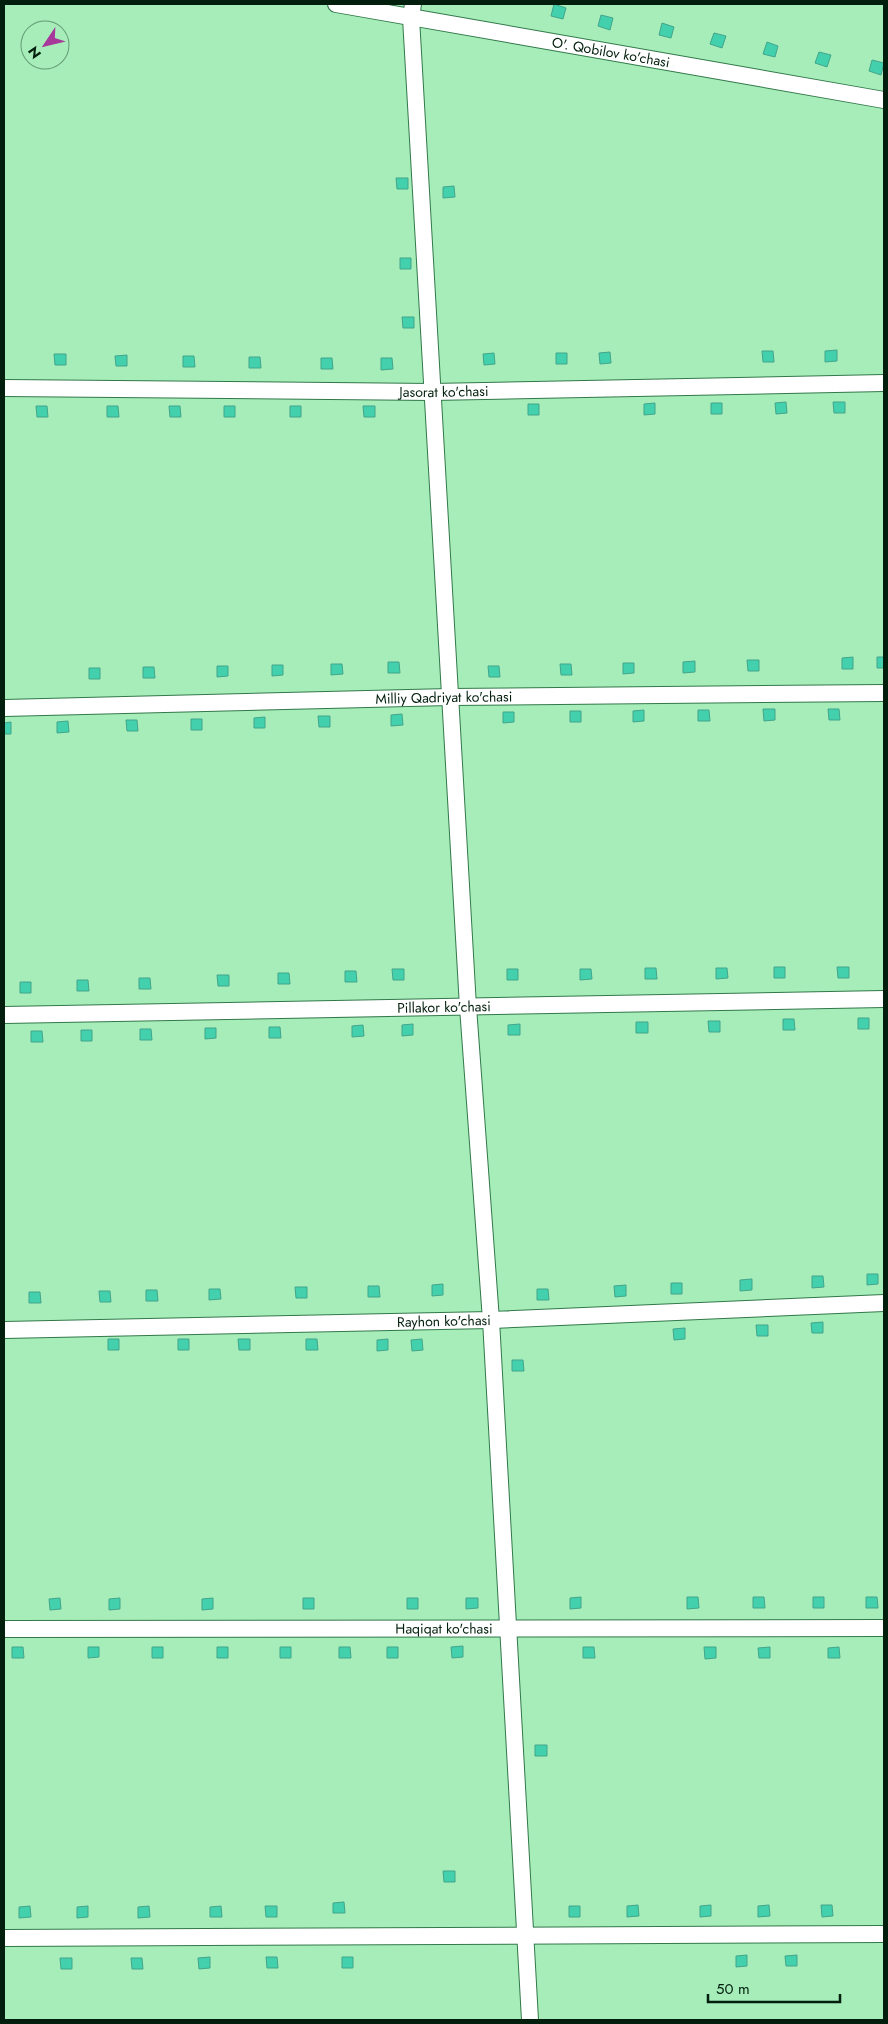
<svg xmlns="http://www.w3.org/2000/svg" width="888" height="2024" font-family="Jost,sans-serif">
<style>
.building{fill:#42d0ad;stroke:#43a58b}
.lines{fill:none;stroke-linecap:round;stroke-linejoin:round}
.street-casing{stroke:#32784a;stroke-width:18}
.street{stroke:#fff;stroke-width:16}
.labels{text-anchor:middle;dominant-baseline:central;stroke-width:5;stroke-linejoin:round;paint-order:stroke}
.street-label{font-size:14px;fill:#021f0d;stroke:#a6edb9}
</style>
<rect width="100%" height="100%" fill="#a6edb9"/>
<path class="building" d="M554 4 566 8 563 19 551 16Z
M601 15 613 18 610 30 598 26Z
M662 23 674 27 671 38 659 35Z
M714 33 726 36 722 48 710 44Z
M767 42 778 46 775 57 763 54Z
M819 52 831 55 827 67 815 63Z
M872 60 884 63 881 75 869 71Z
M396 178H408V189H397Z
M454 186 455 197 443 198V187Z
M400 258H411V269H400Z
M402 317H414V328H403Z
M837 350V361L825 362V351Z
M762 351H773L774 362H763Z
M610 352 611 363 600 364 599 353Z
M494 353 495 364 484 365 483 354Z
M556 353H567V364H556Z
M54 354H66V365H55Z
M127 355V366H116L115 356Z
M183 356H194L195 367H183Z
M249 357H260L261 368H249Z
M321 358H332L333 369H321Z
M381 358H392L393 369 381 370Z
M786 402 787 413 776 414 775 403Z
M833 402H845V413H834Z
M655 403V414L644 415V404Z
M711 403H722V414H711Z
M528 404H539V415H528Z
M36 406H47L48 417H37Z
M107 406H118L119 417H107Z
M169 406H180L181 417H170Z
M224 406H235V417H224Z
M290 406H301V417H290Z
M363 406H375V417H364Z
M853 657V669H842V658Z
M877 657H884V668H877Z
M747 660H759V671H748Z
M695 661V672L683 673V662Z
M388 662H399L400 673H388Z
M623 663H634V673L623 674Z
M331 664H342L343 674 331 675Z
M560 664H571L572 675H561Z
M272 665H283V675L272 676Z
M217 666H228V676L217 677Z
M488 666H499L500 677H489Z
M143 667H154L155 678H143Z
M89 668H100V679H89Z
M763 709H775V720L764 721Z
M828 709H839L840 720H829Z
M644 710V721L633 722V711Z
M698 710H709L710 721H698Z
M570 711H581V722H570Z
M503 712H514V722L503 723Z
M402 714 403 725 391 726V715Z
M318 716H330V727H319Z
M265 717V728H254V718Z
M191 719H202V730H191Z
M126 720H137L138 731H127Z
M68 721 69 732 57 733V722Z
M11 722V734H4V723Z
M774 967H785V978H774Z
M837 967H849V978H838Z
M645 968H656L657 979H645Z
M716 968H727L728 978 716 979Z
M392 969H404V980H393Z
M507 969H518V980H507Z
M580 969H591L592 979 580 980Z
M345 971H356L357 982H345Z
M278 973H289L290 984H278Z
M217 975H229V986H218Z
M139 978H150L151 989H139Z
M77 980H88L89 991H77Z
M20 982H31V993H20Z
M858 1018H869V1029H858Z
M783 1019H794L795 1030H783Z
M708 1021H720V1032H709Z
M636 1022H648V1033H636Z
M413 1024V1035L402 1036V1025Z
M520 1024V1035H508V1025Z
M363 1025 364 1036 352 1037V1026Z
M269 1027H280L281 1038H269Z
M205 1028H216V1038L205 1039Z
M140 1029H151L152 1040H140Z
M81 1030H92V1041H81Z
M31 1031H42L43 1042H31Z
M867 1274H878V1284L867 1285Z
M812 1276H823L824 1287 812 1288Z
M752 1279V1290L740 1291V1280Z
M671 1283H682V1294H671Z
M443 1284V1295L432 1296V1285Z
M626 1285V1296L615 1297 614 1286Z
M368 1286H379L380 1297H368Z
M295 1287H307V1298H296Z
M209 1289H220L221 1299 209 1300Z
M537 1289H548L549 1300H537Z
M146 1290H157L158 1301H146Z
M99 1291H110L111 1302H100Z
M29 1292H40L41 1303H29Z
M823 1322V1333H812L811 1323Z
M756 1325H768V1336H757Z
M685 1328V1339L674 1340 673 1329Z
M108 1339H119V1350H108Z
M178 1339H189V1350H178Z
M238 1339H250V1350H239Z
M306 1339H317L318 1350H306Z
M388 1339V1350L377 1351V1340Z
M422 1339 423 1350 412 1351 411 1340Z
M512 1360H523L524 1371H512Z
M581 1597V1608L570 1609V1598Z
M687 1597H698L699 1608 687 1609Z
M753 1597H764L765 1608H753Z
M813 1597H824V1608H813Z
M866 1597H877L878 1608H866Z
M60 1598 61 1609 50 1610 49 1599Z
M120 1598V1609L109 1610V1599Z
M213 1598V1609L202 1610V1599Z
M303 1598H314V1609H303Z
M407 1598H418V1609H407Z
M466 1598H478V1608L466 1609Z
M463 1646V1657L452 1658 451 1647Z
M12 1647H23L24 1658H12Z
M88 1647H99V1657L88 1658Z
M152 1647H163V1658H152Z
M217 1647H228V1658H217Z
M280 1647H291V1658H280Z
M339 1647H350L351 1658H339Z
M387 1647H398V1658H387Z
M583 1647H594L595 1658H583Z
M704 1647H716V1658L705 1659Z
M770 1647V1658H759L758 1648Z
M839 1647 840 1658H828V1648Z
M535 1745H547V1756H535Z
M443 1871H455V1882H444Z
M344 1902 345 1913H333V1903Z
M638 1905 639 1916 627 1917V1906Z
M711 1905V1916L700 1917V1906Z
M769 1905 770 1916 758 1917V1906Z
M821 1905H832L833 1916 822 1917Z
M30 1906 31 1917 19 1918V1907Z
M88 1906V1917L77 1918V1907Z
M149 1906 150 1917 138 1918V1907Z
M221 1906 222 1917H210V1907Z
M265 1906H277V1917H266Z
M569 1906H580V1917H569Z
M747 1955V1966L736 1967V1956Z
M797 1955V1966H786L785 1956Z
M210 1957V1968L199 1969 198 1958Z
M266 1957H277L278 1968H267Z
M342 1957H353V1968H342Z
M60 1958H72V1969H61Z
M131 1958H142L143 1969H132Z"/>
<g class="lines">
<defs>
<g id="street">
<path id="s1" d="M336 4 884 100"/>
<path d="M413 4 411 18 468 1007 491 1320 530 2020"/>
<path id="s2" d="M4 388 432 392 884 383"/>
<path id="s3" d="M4 708 450 697 884 693"/>
<path id="s4" d="M4 1015 884 999"/>
<path id="s5" d="M4 1330 491 1320 884 1303"/>
<path id="s6" d="M4 1629 884 1628"/>
<path d="M4 1938 884 1934"/>
</g>
</defs>
<use href="#street" class="street-casing"/>
<use href="#street" class="street"/>
</g>
<g class="labels">
<g class="street-label">
<text stroke="none"><textPath href="#s1" startOffset="279">O'. Qobilov ko'chasi</textPath></text>
<text stroke="none"><textPath href="#s2" startOffset="440">Jasorat ko'chasi</textPath></text>
<text stroke="none"><textPath href="#s3" startOffset="440">Milliy Qadriyat ko'chasi</textPath></text>
<text stroke="none"><textPath href="#s4" startOffset="440">Pillakor ko'chasi</textPath></text>
<text stroke="none"><textPath href="#s5" startOffset="440">Rayhon ko'chasi</textPath></text>
<text stroke="none"><textPath href="#s6" startOffset="440">Haqiqat ko'chasi</textPath></text>
</g>
</g>
<rect width="888" height="2024" fill="none" stroke="#021f0d" stroke-width="10"/>
<g transform="translate(45 45) rotate(235)"><circle r="24" fill="#a6edb9" stroke="#649b74"/>
<path d="M0-4L9 19L0 12L-9 19Z" fill="#a63999"/>
<text y="-8" font-size="14" font-weight="bold" text-anchor="middle" fill="#021f0d">N</text>
</g>
<path d="M708 1994v8h132v-8" fill="none" stroke="#021f0d" stroke-width="2.5"/>
<text x="716" y="1994" font-size="15" fill="#021f0d" stroke="#a6edb9" stroke-width="4" paint-order="stroke">50 m</text>
</svg>
